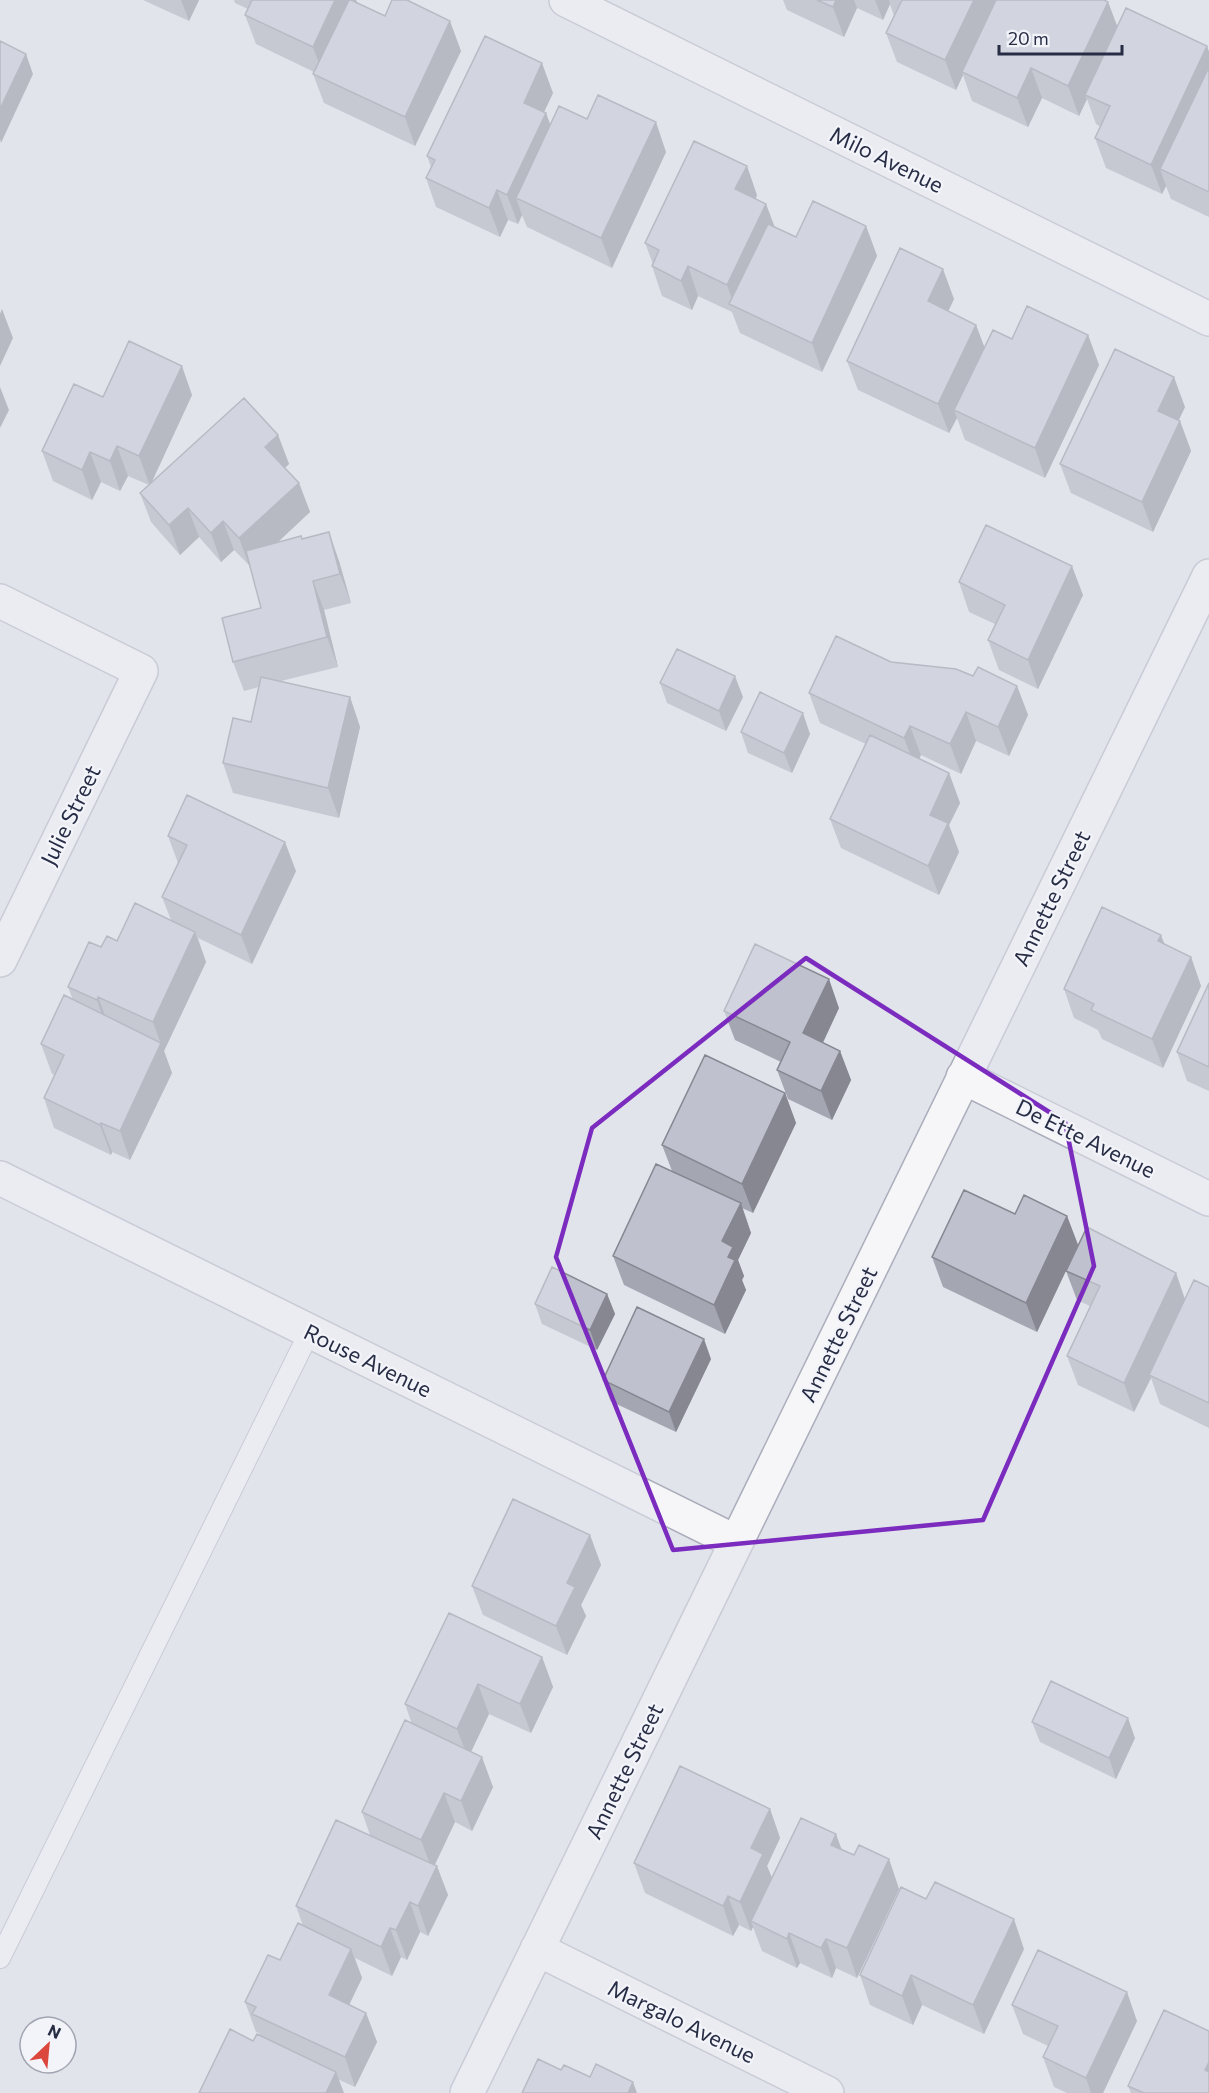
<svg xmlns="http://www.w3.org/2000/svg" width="1209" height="2093" font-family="Commissioner,sans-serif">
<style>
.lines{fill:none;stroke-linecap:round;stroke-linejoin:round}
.service-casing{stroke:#aaadba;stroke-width:22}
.minor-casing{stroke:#aaadba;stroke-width:36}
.service{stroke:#f6f6f9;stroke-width:20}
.minor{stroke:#f6f6f9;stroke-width:33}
.wall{fill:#a4a6b2}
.shaded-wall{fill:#868791}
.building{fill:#bfc1cf;stroke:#868791;stroke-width:1.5}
.marked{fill:none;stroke:#7b2cbf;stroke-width:4.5;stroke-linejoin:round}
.labels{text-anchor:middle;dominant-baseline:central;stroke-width:4.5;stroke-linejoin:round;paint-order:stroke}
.street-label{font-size:22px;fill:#282d46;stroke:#f2f4f9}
</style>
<rect width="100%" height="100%" fill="#e2e4ec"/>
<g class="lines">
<defs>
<path id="service" d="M0 1958 310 1331"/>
<path id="minor" d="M566 0 1209 319
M0 601 141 671 0 960
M963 1077 1209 1199
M0 1178 736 1542
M537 1949 827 2093
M467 2093 1209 576"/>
</defs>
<use href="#service" class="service-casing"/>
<use href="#minor" class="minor-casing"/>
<use href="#service" class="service"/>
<use href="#minor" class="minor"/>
</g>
<path class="wall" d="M143 0H199L189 21Z
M234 0H356L357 3 385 16 461 51 415 146 324 103 313 74 314 72 256 44 245 15 248 9 235 3Z
M783 0H1104L1108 2 1117 26 1207 46 1209 52V217L1171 199 1166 186 1162 194 1106 168 1095 138 1101 127 1096 124 1087 99 1079 116 1042 98 1028 127 972 101 963 75 956 90 897 62 886 33 894 16 890 4 883 20 857 8 844 37 787 10Z
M553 93 544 112 546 113 550 125 587 119 666 152 612 268 527 227 522 215 518 224 508 220 500 237 436 207 426 178 431 167 427 156Z
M757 195 756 199 766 204 774 227 796 237 866 226 877 256 822 372 740 333 732 312 698 296 692 310 662 296 652 266 653 264 645 243Z
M954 299 948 311 976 325 984 347 1012 339 1088 335 1099 365 1045 478 965 440 957 418 949 433 858 390 847 361Z
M192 395 151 483 278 435 289 464 285 468 299 483 310 512 278 542 302 539 339 561 351 603 324 610 338 667 281 681 350 697 360 727 339 818 233 793 223 763 251 722 259 687 244 691 233 662 261 608 251 567 234 550 221 562 199 537 180 555 151 522 140 493 149 485 128 476 120 491 101 482 92 500 53 481 42 451 103 397Z
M1185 407 1178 420 1180 421 1191 451 1153 532 1071 493 1060 464Z
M959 582 1083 595 1038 689 999 670 988 640 995 624 969 612Z
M891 662 973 676 1017 686 1028 715 1009 756 976 741 961 774 921 755 919 759 949 773 960 803 949 825 959 852 939 895 841 848 830 819 866 744 820 723 809 693Z
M660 683 743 697 726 731 667 703Z
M741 732 810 734 792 773 748 753Z
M168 836 296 871 252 964 198 938 206 962 164 1051 172 1073 130 1160 112 1152 111 1155 54 1128 44 1098 55 1075 52 1074 41 1044 73 1000 68 987 101 947 171 920 162 897 178 863Z
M1164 944 1191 957 1201 986 1163 1068 1102 1039 1098 1030 1074 1018 1064 989Z
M1209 983V1091L1187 1081 1177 1052Z
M839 1008 823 1043 840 1051 851 1080 832 1120 788 1099 777 1070 781 1062 735 1040 724 1011Z
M785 1093 796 1123 753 1213 742 1208 751 1233 738 1260 744 1276 742 1280 746 1290 725 1334 624 1285 613 1256 672 1171 662 1145Z
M1067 1216 1078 1245 1176 1273 1185 1299 1209 1287V1428L1160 1404 1151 1378 1134 1412 1078 1385 1067 1356 1090 1306 1077 1300 1066 1271 1037 1332 943 1287 932 1257Z
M607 1294 615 1314 597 1350 542 1324 535 1304Z
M711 1359 676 1432 610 1401 603 1380Z
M590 1535 601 1565 581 1605 586 1616 567 1655 483 1615 472 1586Z
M542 1657 553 1687 531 1733 489 1714 471 1752 493 1787 472 1831 455 1822 435 1865 448 1895 428 1936 420 1932 407 1960 401 1957 392 1976 355 1958 362 1978 349 2004 366 2013 377 2042 355 2087 253 2041 260 2036 259 2033 256 2032 245 2002 280 1960 303 1926 296 1906 370 1835 362 1812 412 1724 405 1704Z
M1032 1722 1135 1738 1116 1779 1040 1742Z
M770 1809 780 1838 767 1866 772 1878 841 1849 854 1855 889 1859 899 1889 857 1978 836 1968 832 1978 800 1963 797 1968 762 1951 753 1927 751 1931 739 1925 733 1936 645 1893 634 1863Z
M1024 1949 984 2034 922 2005 913 2025 870 2005 860 1975Z
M1012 2005 1137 2021 1103 2093H1067L1054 2087 1043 2057 1048 2046 1023 2034Z
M1128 2086 1209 2093H1131Z"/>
<path class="shaded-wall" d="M181 0H199L189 21Z
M335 0H356L358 5 324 77 313 47Z
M836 0H854L857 8 844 37 833 7Z
M875 0H889L890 4 883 20Z
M974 0H998L962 72 963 75 956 90 945 60Z
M1108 2 1119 31 1085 95 1087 99 1079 116 1068 86Z
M450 21 461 51 415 146 405 117Z
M1207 46 1209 52V94L1160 169 1166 186 1162 194 1151 165Z
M26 54 33 74 1 143 0 139V109Z
M542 63 553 93 534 133 524 103Z
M1031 68 1042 98 1028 127 1017 98Z
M546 113 557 143 516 198 522 215 518 224 507 195Z
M656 122 666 152 612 268 601 238Z
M747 166 757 195 746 218 735 189Z
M497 190 508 220 500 237 489 208Z
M766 204 777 233 735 307 727 285Z
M866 226 877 256 822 372 812 343Z
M688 266 698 296 692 310 681 281Z
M943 269 954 299 939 331 928 301Z
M2 309 13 338 0 366V314Z
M976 325 987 354 954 410 957 418 949 433 938 404Z
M1088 335 1099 365 1045 478 1035 448Z
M182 366 192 395 150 486 139 456Z
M1174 377 1185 407 1169 441 1158 411Z
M0 387 9 410 0 428Z
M1180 421 1191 451 1153 532 1142 502Z
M278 435 289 464 276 476 265 447Z
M117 446 128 476 120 491 110 461Z
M90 452 101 482 92 500 82 470Z
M299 483 310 512 250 568 239 538Z
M188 508 199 537 180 555 169 525Z
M223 521 234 550 221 562 211 533Z
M329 532 339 561 351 603 340 574Z
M1072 566 1083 595 1038 689 1028 660Z
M313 581 324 610 338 667 327 637Z
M735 676 743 697 726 731 719 711Z
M1017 686 1028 715 1009 756 998 727Z
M350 697 360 727 339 818 328 788Z
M966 712 976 741 961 774 950 744Z
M803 713 810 734 792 773 784 753Z
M910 726 921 755 915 767 904 738Z
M949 773 960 803 949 825 959 852 939 895 928 866 930 815Z
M285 842 296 871 252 964 241 935Z
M195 932 206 962 164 1051 172 1073 130 1160 120 1131 161 1044 153 1022Z
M1161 935 1172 964 1158 941Z
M1191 957 1201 986 1163 1068 1152 1039Z
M829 979 839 1008 813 1063 803 1033Z
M98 997 109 1026 107 1030 97 1000Z
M840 1051 851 1080 832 1120 821 1091Z
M785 1093 796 1123 753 1213 742 1184Z
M101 1123 112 1152 111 1155 100 1125Z
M741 1203 751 1233 738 1260 744 1276 742 1280 746 1290 725 1334 714 1305 722 1241Z
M1067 1216 1078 1245 1037 1332 1026 1303Z
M1176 1273 1186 1303 1149 1375 1151 1378 1134 1412 1124 1383Z
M607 1294 615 1314 597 1350 590 1330Z
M704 1339 711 1359 676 1432 669 1412Z
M590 1535 601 1565 581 1605 586 1616 567 1655 556 1626 567 1583Z
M542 1657 553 1687 531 1733 520 1704Z
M478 1684 489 1714 468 1758 457 1729Z
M1128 1718 1135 1738 1116 1779 1109 1758Z
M482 1757 493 1787 472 1831 461 1801Z
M444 1793 455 1822 432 1870 421 1840Z
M770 1809 780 1838 767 1866 774 1883 751 1921 753 1927 751 1931 740 1902 751 1848Z
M836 1834 847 1864 831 1845Z
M889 1859 899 1889 857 1978 847 1948Z
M437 1866 448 1895 428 1936 418 1906Z
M728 1896 739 1925 733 1936 723 1906Z
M410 1902 420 1932 407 1960 396 1930Z
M1014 1919 1024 1949 984 2034 973 2005Z
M390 1928 401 1957 392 1976 381 1947Z
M789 1933 800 1963 797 1968 787 1939Z
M826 1939 836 1968 832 1978 821 1948Z
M351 1949 362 1978 340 2024 329 1995Z
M911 1975 922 2005 913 2025 902 1996Z
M1127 1992 1137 2021 1103 2093H1091L1086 2078Z
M366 2013 377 2042 355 2087 345 2057Z
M1209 2062V2081L1205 2070Z
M336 2072 344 2093H326Z
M633 2082 637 2093H628Z"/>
<path class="building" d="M252 0H335L313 47 245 15Z
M349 0H351L385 16 392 0H407L450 21 405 117 313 74Z
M817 0H836L833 7Z
M902 0H974L945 60 886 33Z
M996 0H1104L1108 2 1068 86 1031 68 1017 98 962 72Z
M1126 8 1207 46 1151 165 1095 138 1110 106 1085 95Z
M485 36 542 63 524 103 546 113 507 195 497 190 489 208 426 178 435 160 427 156Z
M0 41 26 54 0 109Z
M1209 67V192L1160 169Z
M598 95 656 122 601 238 516 198 559 106 587 119Z
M694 141 747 166 735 189 766 204 727 285 688 266 681 281 652 266 659 250 645 243Z
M813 201 866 226 812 343 729 304 768 224 796 237Z
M900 248 943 269 928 301 976 325 938 404 847 361Z
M1027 306 1088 335 1035 448 954 410 993 330 1012 339Z
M129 341 182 366 139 456 117 446 110 461 90 452 82 470 42 451 74 384 103 397Z
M1115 349 1174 377 1158 411 1180 421 1142 502 1060 464Z
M244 398 278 435 265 447 299 483 239 538 223 521 211 533 188 508 169 525 140 493Z
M986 525 1072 566 1028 660 988 640 1005 605 959 582Z
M329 532 340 574 313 581 327 637 233 662 222 618 261 608 246 551 301 536 302 539Z
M836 636 891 662 956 669 973 676 978 667 1017 686 998 727 966 712 950 744 910 726 904 738 809 693Z
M677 649 735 676 719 711 660 683Z
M261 677 350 697 328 788 223 763 233 718 251 722Z
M760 692 803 713 784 753 741 732Z
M870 735 949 773 930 815 948 823 928 866 830 819Z
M187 795 285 842 241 935 162 897 187 845 168 836Z
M135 903 195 932 153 1022 98 997 97 1000 68 987 89 942 101 947 107 936 117 941Z
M1102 907 1161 935 1158 941 1191 957 1152 1039 1091 1010 1094 1004 1064 989Z
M755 944 829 979 803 1033 840 1051 821 1091 777 1070 790 1042 724 1011Z
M1209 983V1067L1177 1052Z
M64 995 161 1043 120 1131 101 1123 100 1125 44 1098 64 1055 41 1044Z
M705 1055 785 1093 742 1184 662 1145Z
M656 1164 741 1203 722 1241 733 1247 728 1257 735 1260 714 1305 613 1256Z
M964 1190 1015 1214 1024 1195 1067 1216 1026 1303 932 1257Z
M1087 1227 1176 1273 1124 1383 1067 1356 1100 1286 1066 1271Z
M552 1267 607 1294 590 1330 535 1304Z
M1194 1280 1209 1287V1403L1149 1375Z
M637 1307 704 1339 669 1412 603 1380Z
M513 1499 590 1535 567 1583 575 1587 556 1626 472 1586Z
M449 1613 542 1657 520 1704 478 1684 457 1729 405 1704Z
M1051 1681 1128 1718 1109 1758 1032 1722Z
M405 1720 482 1757 461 1801 444 1793 421 1840 362 1812Z
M680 1766 770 1809 751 1848 763 1854 740 1902 728 1896 723 1906 634 1863Z
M801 1818 836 1834 831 1845 854 1855 859 1845 889 1859 847 1948 826 1939 821 1948 789 1933 787 1939 751 1921Z
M336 1820 437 1866 418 1906 410 1902 396 1930 390 1928 381 1947 296 1906Z
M935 1882 1014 1919 973 2005 911 1975 902 1996 860 1975 901 1887 926 1899Z
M298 1923 351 1949 329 1995 366 2013 345 2057 252 2014 256 2007 245 2002 268 1955 280 1960Z
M1038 1950 1127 1992 1086 2078 1043 2057 1058 2026 1012 2005Z
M1164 2010 1209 2031V2062L1205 2070 1209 2072V2093H1144L1128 2086Z
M230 2029 253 2041 257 2034 336 2072 326 2093H199Z
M538 2059 561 2070 564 2065 590 2077 596 2064 633 2082 628 2093H522Z"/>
<path d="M0 0H1209V2093H0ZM806 958 1065 1122 1094 1266 983 1520 673 1550 556 1257 592 1128Z" fill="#e2e4ec" fill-opacity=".55" fill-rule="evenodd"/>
<path class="marked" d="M806 958 1065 1122 1094 1266 983 1520 673 1550 556 1257 592 1128Z"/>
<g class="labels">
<g class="street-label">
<text transform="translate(887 159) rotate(26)">Milo Avenue</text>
<text transform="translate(70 815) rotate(-64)">Julie Street</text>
<text transform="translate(1051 898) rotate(-64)">Annette Street</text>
<text transform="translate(1086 1138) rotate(26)">De Ette Avenue</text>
<text transform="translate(838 1334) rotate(-64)">Annette Street</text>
<text transform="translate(368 1360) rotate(26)">Rouse Avenue</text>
<text transform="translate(624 1771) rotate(-64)">Annette Street</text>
<text transform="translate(682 2021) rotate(26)">Margalo Avenue</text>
</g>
</g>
<g transform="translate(48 2045) rotate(26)"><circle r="28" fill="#f2f4f9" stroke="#a1a4b1" stroke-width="1.5"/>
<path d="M0-4.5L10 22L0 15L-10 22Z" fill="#db473d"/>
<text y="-9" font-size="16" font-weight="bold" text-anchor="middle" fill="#282d46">N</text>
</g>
<path d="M999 45v9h123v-9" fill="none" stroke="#282d46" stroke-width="3"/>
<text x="1008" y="45" font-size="18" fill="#282d46" stroke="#f2f4f9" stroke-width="4.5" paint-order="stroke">20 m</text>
</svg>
